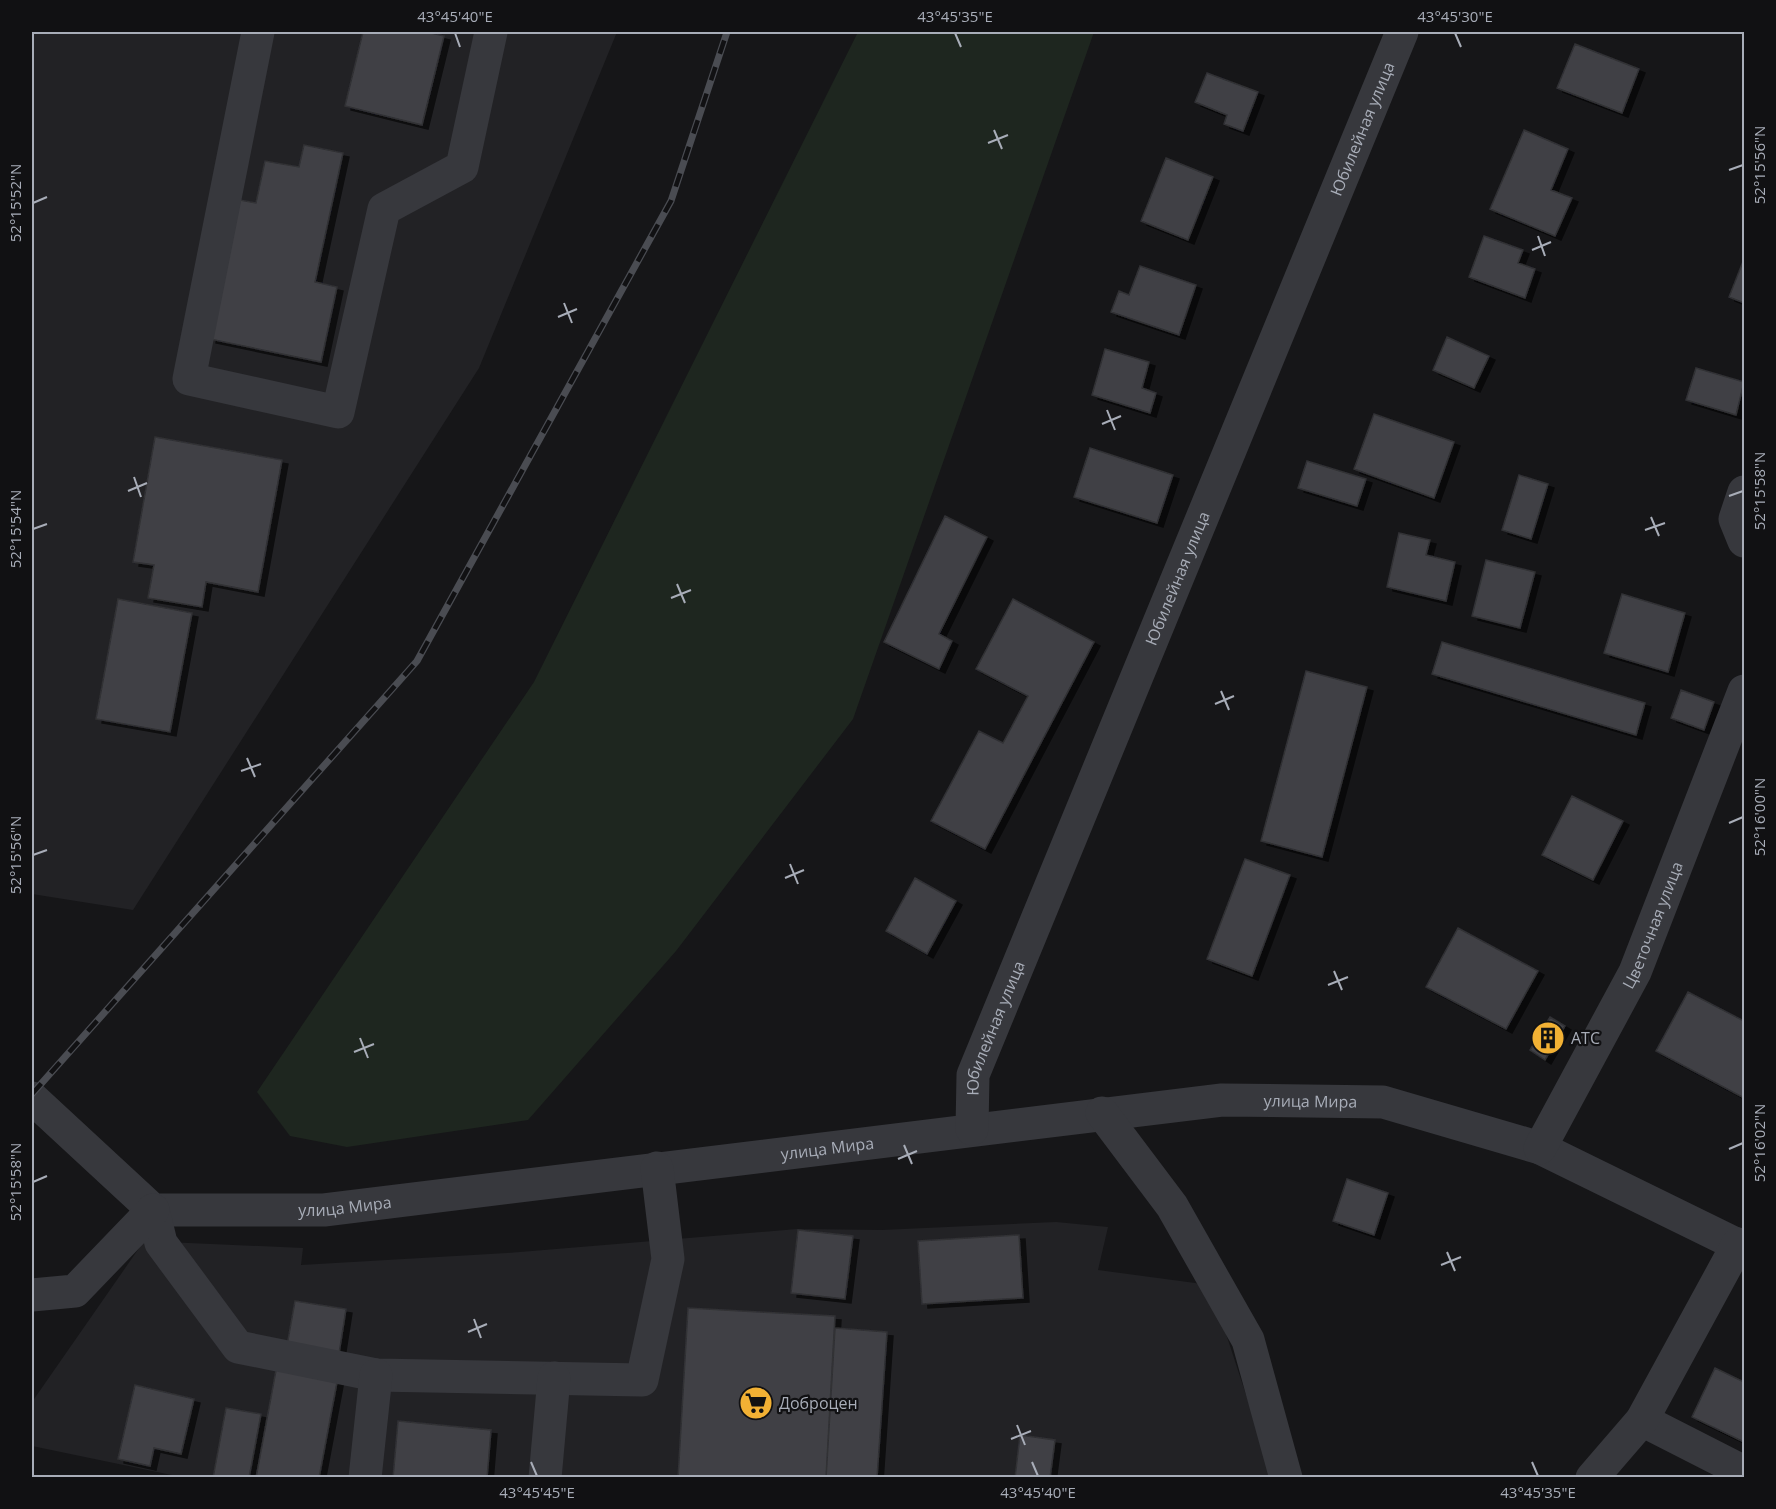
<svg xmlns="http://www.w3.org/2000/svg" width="1776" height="1509" font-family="'Open Sans',sans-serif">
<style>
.built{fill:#222225}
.green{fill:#1e261f}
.building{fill:#404145;stroke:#303034;stroke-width:1.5;filter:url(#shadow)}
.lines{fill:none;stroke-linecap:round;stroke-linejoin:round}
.minor{stroke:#37383d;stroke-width:33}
.rail-casing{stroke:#4a4c52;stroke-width:7}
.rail{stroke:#111113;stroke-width:4.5;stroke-dasharray:14;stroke-linecap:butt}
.ticks{fill:none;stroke:#a8adb8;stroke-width:2}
.labels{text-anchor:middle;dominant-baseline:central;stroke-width:4.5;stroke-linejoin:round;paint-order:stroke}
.street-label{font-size:16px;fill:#a8adb8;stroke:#111113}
.poi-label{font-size:16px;fill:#a8adb8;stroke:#111113;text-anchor:start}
.neatline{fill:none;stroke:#a8adb8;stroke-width:2}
.ticks-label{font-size:15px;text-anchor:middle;fill:#a8adb8}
</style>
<defs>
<filter id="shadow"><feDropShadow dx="6" dy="4" stdDeviation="0" flood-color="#0009"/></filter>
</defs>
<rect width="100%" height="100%" fill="#161618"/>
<path class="built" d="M32 32H617L479 368 133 910 32 894Z
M1056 1222 1108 1227 1098 1270 1210 1285 1273 1477 186 1478 32 1446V1402L144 1241 303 1248 301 1265 507 1253 797 1229 882 1230Z"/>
<path class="green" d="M858 32H1094L853 719 676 951 528 1120 347 1147 290 1136 257 1092 534 682Z"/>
<path class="building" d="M363 32H427L444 36 422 125 345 106Z
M1575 44 1639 69 1622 113 1557 88Z
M1207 73 1258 92 1243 131 1224 124 1227 115 1195 102Z
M1524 130 1568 149 1551 190 1572 198 1555 236 1490 209Z
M304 145 343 153 315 282 337 287 321 362 210 339 240 200 256 203 265 161 299 167Z
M1166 158 1213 177 1188 240 1141 221Z
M1484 236 1523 250 1518 263 1535 269 1525 298 1469 277Z
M1744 259V303L1729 297Z
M1140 266 1196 285 1179 335 1111 312 1119 291 1129 295Z
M1447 337 1489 356 1474 388 1433 370Z
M1105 349 1149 362 1142 388 1156 393 1150 413 1092 395Z
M1696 368 1744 382 1736 415 1686 400Z
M1374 414 1454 442 1434 498 1354 469Z
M155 437 282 460 258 592 206 582 202 607 148 598 154 565 133 562Z
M1090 448 1173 475 1157 523 1074 497Z
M1307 461 1366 479 1357 506 1298 488Z
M1519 475 1548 484 1531 539 1502 530Z
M945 516 987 537 939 634 952 641 939 669 884 642Z
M1399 533 1430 540 1426 555 1455 562 1446 601 1387 587Z
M1486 560 1535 572 1520 628 1472 616Z
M1622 594 1685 613 1668 672 1604 653Z
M118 599 192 613 170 732 96 719Z
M1013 599 1094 642 985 849 931 821 979 731 1003 743 1028 696 976 669Z
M1442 642 1645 703 1636 735 1432 674Z
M1306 671 1367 687 1322 857 1261 841Z
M1681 690 1714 702 1704 730 1671 718Z
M1572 796 1623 821 1593 880 1542 855Z
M1245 859 1290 875 1252 976 1207 959Z
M915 878 956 901 927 954 886 931Z
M1458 928 1538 971 1506 1029 1426 987Z
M1688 992 1744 1021V1098L1656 1051Z
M1550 1017 1565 1026 1545 1060 1530 1050Z
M1347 1179 1388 1193 1374 1235 1333 1221Z
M798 1230 853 1236 845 1299 791 1293Z
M1019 1235 1023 1298 922 1304 918 1241Z
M295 1301 346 1309 338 1360 286 1351Z
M688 1308 835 1316 826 1478H678Z
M835 1328 887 1332 877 1478H826Z
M277 1365 338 1377 319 1478H256Z
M1715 1368 1744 1382V1442L1692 1417Z
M135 1385 194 1399 181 1454 154 1448 150 1466 118 1459Z
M226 1408 261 1414 249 1478H213Z
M398 1421 491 1430 487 1478H393Z
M1020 1435 1055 1440 1050 1478H1015Z"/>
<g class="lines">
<g class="minor">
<path d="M258 32 189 379 338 412 384 209 462 167 491 32"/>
<path d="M1744 492 1735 519 1744 541"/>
<path id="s1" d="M32 1098 153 1210H324L1222 1100 1383 1102 1540 1148 1744 1248"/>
<path d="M1102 1113 1172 1206 1248 1340 1286 1478"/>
<path id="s2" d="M972 1129 973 1075 1402 32"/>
<path id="s3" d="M1540 1148 1635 972 1744 691"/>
<path d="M153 1210 161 1243 238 1347 376 1375 642 1380 668 1259 657 1168"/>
<path d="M32 1295 75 1291 153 1210"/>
<path d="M1642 1420 1744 1472"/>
<path d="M365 1478 376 1375"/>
<path d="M545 1478 554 1378"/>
<path d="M1592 1478 1642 1420 1738 1244"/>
</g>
<defs>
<path id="rail" d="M32 1094 417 661 671 201 727 32"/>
</defs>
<use href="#rail" class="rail-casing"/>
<use href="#rail" class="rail"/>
</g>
<path class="ticks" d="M455 33 460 47M955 33 961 47M1455 33 1461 47M994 130 1002 149M988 143 1008 135M1729 170 1743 165M33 203 47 197M1538 236 1545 256M1532 250 1551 242M564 303 572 323M558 317 577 309M1107 410 1115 430M1102 424 1121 416M134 477 141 497M128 491 147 483M1729 496 1743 491M1651 517 1659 536M33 529 47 524M1645 530 1665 523M677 584 685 603M671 598 691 590M1221 691 1229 710M1215 704 1234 696M247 758 255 777M241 771 261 764M1729 823 1743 817M33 855 47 850M790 864 798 884M785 878 804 870M1334 971 1342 990M1328 985 1348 977M360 1038 368 1058M354 1052 374 1044M904 1145 912 1164M1729 1149 1743 1143M898 1159 917 1151M33 1182 47 1176M1447 1252 1455 1271M1441 1265 1461 1257M474 1319 481 1338M468 1332 487 1324M1017 1425 1025 1445M1011 1439 1031 1431M531 1462 537 1476M1032 1462 1038 1476M1532 1462 1538 1476"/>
<defs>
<symbol id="building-disc" viewBox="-11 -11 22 22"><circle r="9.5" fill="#f2b134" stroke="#111113"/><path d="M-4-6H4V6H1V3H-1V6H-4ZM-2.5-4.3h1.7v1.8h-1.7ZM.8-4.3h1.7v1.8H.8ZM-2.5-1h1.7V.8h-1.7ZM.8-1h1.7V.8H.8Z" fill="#111"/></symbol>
<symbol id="supermarket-disc" viewBox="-11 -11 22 22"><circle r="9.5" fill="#f2b134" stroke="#111113"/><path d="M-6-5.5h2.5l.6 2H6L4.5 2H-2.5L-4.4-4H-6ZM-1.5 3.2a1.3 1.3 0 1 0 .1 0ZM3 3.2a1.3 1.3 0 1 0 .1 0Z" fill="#111"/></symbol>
</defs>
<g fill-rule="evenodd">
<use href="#building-disc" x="1529" y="1019" width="38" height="38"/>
<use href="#supermarket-disc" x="737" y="1384" width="38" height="38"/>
</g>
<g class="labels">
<g class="street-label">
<text stroke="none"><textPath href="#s2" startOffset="1077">Юбилейная улица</textPath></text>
<text stroke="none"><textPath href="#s2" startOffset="591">Юбилейная улица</textPath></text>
<text stroke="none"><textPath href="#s3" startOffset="250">Цветочная улица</textPath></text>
<text stroke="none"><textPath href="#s2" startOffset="105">Юбилейная улица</textPath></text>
<text stroke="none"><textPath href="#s1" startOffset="1329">улица Мира</textPath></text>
<text stroke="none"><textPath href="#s1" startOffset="843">улица Мира</textPath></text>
<text stroke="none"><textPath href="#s1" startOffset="357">улица Мира</textPath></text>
</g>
<g class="poi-label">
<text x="1571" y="1038">АТС</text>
<text x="779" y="1403">Доброцен</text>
</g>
</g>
<rect width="1776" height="1509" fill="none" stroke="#111113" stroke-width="66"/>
<rect x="33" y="33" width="1710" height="1443" class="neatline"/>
<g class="ticks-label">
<text x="455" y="22">43°45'40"E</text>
<text x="955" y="22">43°45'35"E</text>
<text x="1455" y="22">43°45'30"E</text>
<text transform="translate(1760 165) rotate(-90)" y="5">52°15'56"N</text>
<text transform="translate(16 203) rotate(-90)" y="5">52°15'52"N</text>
<text transform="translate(1760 491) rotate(-90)" y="5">52°15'58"N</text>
<text transform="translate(16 529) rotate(-90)" y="5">52°15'54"N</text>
<text transform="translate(1760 817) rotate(-90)" y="5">52°16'00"N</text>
<text transform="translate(16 855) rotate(-90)" y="5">52°15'56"N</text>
<text transform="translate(1760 1143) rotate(-90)" y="5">52°16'02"N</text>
<text transform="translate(16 1182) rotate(-90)" y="5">52°15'58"N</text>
<text x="537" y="1498">43°45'45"E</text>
<text x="1038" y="1498">43°45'40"E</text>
<text x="1538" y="1498">43°45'35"E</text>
</g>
</svg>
